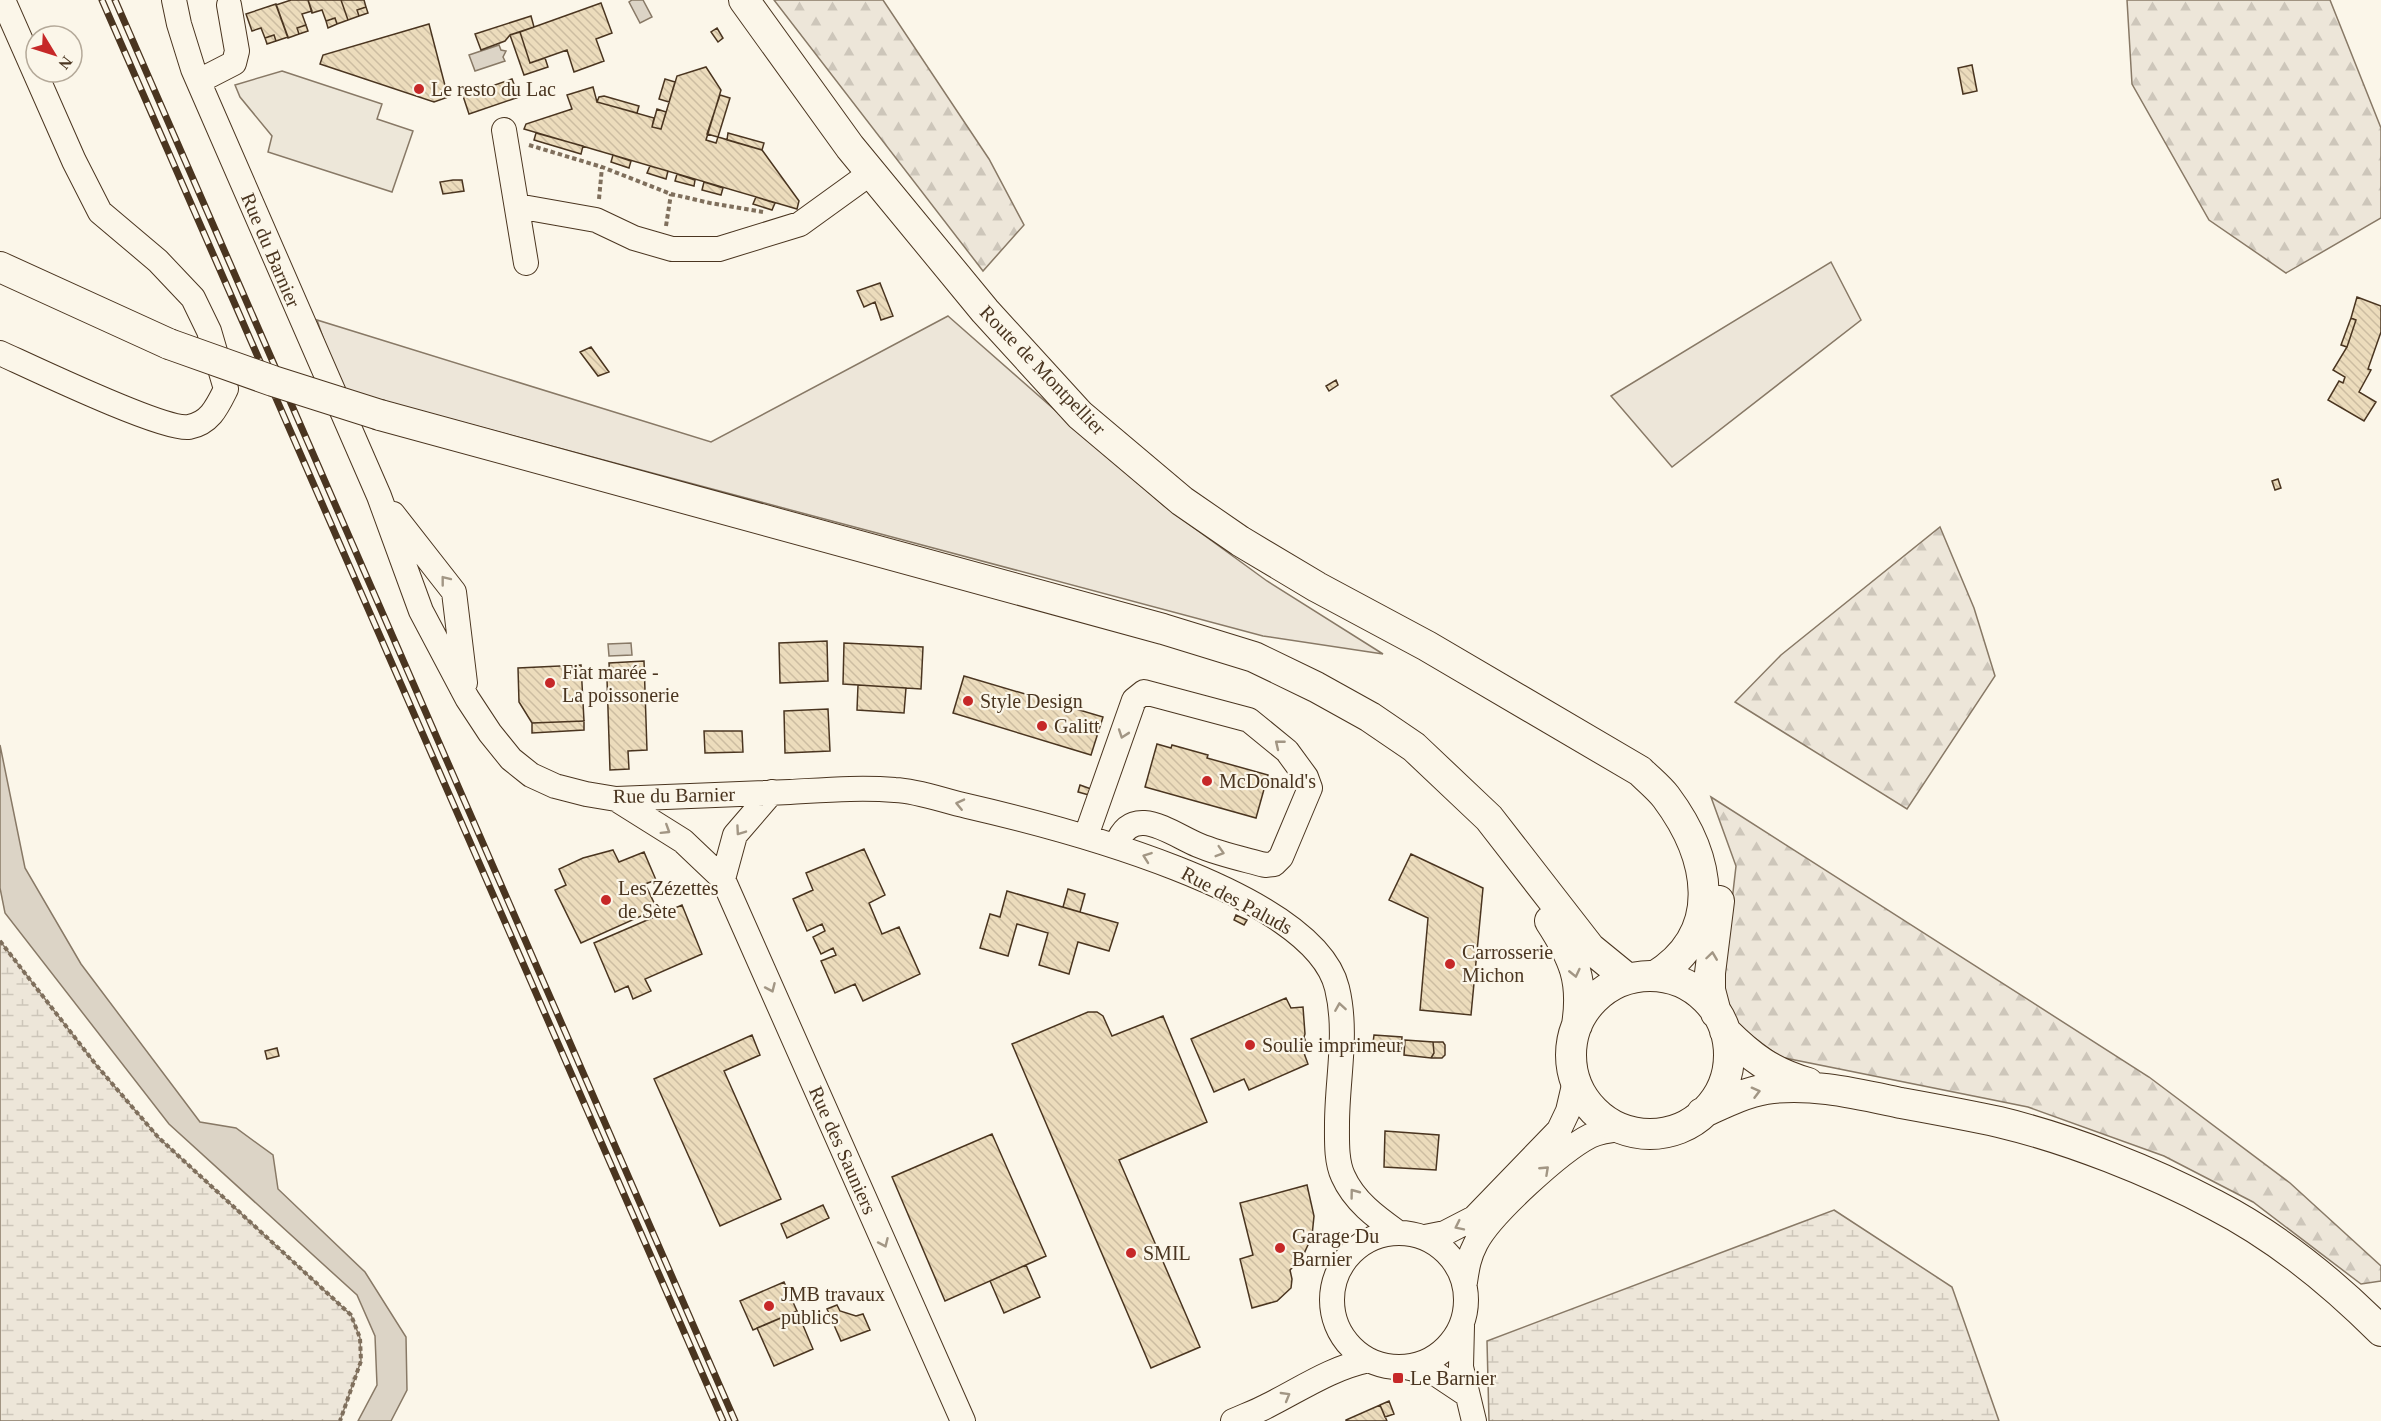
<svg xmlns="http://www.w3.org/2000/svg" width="2381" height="1421" font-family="Georgia,serif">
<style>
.grass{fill:#ede6d9;stroke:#887966;stroke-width:1.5}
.forest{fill:url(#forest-firs);stroke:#887966;stroke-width:1.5}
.wetland{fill:url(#wetland-marsh);stroke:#887966;stroke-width:1.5}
.parking{fill:#ede7d9;stroke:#887966;stroke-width:1.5}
.water{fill:#dcd4c6;stroke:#887966;stroke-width:1.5}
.building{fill:url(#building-back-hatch);stroke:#4a3520;stroke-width:1.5}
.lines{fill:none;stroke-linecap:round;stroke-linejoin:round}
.minor-casing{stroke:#4a3520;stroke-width:26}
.major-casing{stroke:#4a3520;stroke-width:32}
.path{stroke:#7f6f5c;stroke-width:4;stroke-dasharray:4.5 3;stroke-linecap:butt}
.minor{stroke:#fbf6e9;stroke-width:24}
.major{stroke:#fbf6e9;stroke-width:30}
.rail-casing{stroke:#4a3520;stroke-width:7}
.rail{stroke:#fbf6e9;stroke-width:4.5;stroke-dasharray:14;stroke-linecap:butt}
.major-bridge-casing{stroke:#4a3520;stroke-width:32;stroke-linecap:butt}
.major-bridge{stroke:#fbf6e9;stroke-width:30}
.oneway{stroke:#a29684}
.poi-dot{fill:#c62828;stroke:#fbf6e9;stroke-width:2}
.labels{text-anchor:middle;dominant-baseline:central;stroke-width:4.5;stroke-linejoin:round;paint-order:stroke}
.poi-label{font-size:20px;fill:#4a3520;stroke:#fbf6e9;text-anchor:start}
.street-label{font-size:20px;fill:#4a3520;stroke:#fbf6e9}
</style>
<defs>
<pattern id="forest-firs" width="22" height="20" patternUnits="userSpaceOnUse" patternTransform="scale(1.5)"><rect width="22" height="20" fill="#ede6d9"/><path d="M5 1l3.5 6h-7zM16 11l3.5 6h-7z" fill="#cdc6ba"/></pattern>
<pattern id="wetland-marsh" width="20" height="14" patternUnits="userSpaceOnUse" patternTransform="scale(1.5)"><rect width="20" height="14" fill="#ede6d9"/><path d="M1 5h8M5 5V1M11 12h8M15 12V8" fill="none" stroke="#cdc6ba"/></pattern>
<pattern id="building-back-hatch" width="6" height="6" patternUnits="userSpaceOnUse" patternTransform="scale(1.5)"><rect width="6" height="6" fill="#ecdcbc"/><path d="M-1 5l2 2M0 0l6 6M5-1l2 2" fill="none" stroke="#ccbda1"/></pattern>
</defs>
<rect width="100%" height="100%" fill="#fbf6e9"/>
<path class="grass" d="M1831 262 1861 320 1672 467 1611 396Z
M948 316 1164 506 1267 581 1383 654 1263 636 341 390 317 320 711 442Z"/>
<path class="forest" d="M774 0H883L989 159 1024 225 983 271Z
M2127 0H2330L2381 128V218L2286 273 2209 220 2132 84Z
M1940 527 1974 608 1995 676 1907 809 1735 702 1781 655Z
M1711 797 2149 1077 2290 1183 2381 1266V1281L2361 1284 2253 1202 2164 1156 2028 1107 1780 1057 1739 1026 1722 988 1736 866Z"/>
<path class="wetland" d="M0 941 97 1066 158 1137 351 1315 360 1338 361 1361 340 1421H0Z
M1834 1210 1952 1287 1999 1421H1489L1487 1341Z"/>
<path class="parking" d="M282 71 382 104 377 119 413 131 392 192 268 152 272 136 240 97 235 85Z"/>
<path class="water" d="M632 0H643L652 17 640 23 629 2Z
M499 45 501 50 506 51 503 57 505 61 475 71 469 55Z
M631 643 632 655 609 656 608 644Z
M0 745 25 868 81 964 200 1122 236 1128 273 1155 278 1189 365 1272 406 1337 407 1390 391 1421H358L377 1385 375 1336 357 1295 169 1124 5 913 0 888Z"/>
<path class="building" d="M291 0H308L312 11 302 14 306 25 297 28 299 34 288 38 276 5Z
M308 0H341L348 20 337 24 335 18 326 21 322 10 312 13Z
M341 0H364L366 7 357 10 359 16 348 20Z
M601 3 612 33 596 39 604 61 574 72 567 50 530 63 520 32Z
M276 4 288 37 276 41 274 35 265 38 261 28 252 31 246 14Z
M366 7 368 13 359 16 357 10Z
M531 16 534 27 510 35 505 41 481 50 475 34Z
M335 18 337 24 328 28 326 21Z
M429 24 448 97 434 102 320 64 323 55Z
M306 25 308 31 299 34 297 28Z
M717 28 723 38 718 42 711 32Z
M520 32 530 63 545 58 548 67 524 75 510 35Z
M274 35 276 41 267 44 265 38Z
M1972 65 1977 91 1963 94 1958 68Z
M706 67 721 90 706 140 716 143 718 137 762 150 799 201 797 209 524 129 526 124 572 109 567 95 593 87 597 102 654 118 652 127 661 129 677 76Z
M512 79 519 97 469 114 463 96Z
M665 79 675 82 669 102 659 99Z
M720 95 730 98 718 137 707 134Z
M604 96 639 106 637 113 597 102 599 97Z
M657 109 666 112 661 129 652 127Z
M536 133 583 146 581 154 534 140Z
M728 133 764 143 762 150 727 140Z
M613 155 631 161 629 168 611 162Z
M650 166 668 171 666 179 647 173Z
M677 174 695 180 694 186 675 181Z
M453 180H462L464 191 443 194 440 182Z
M704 182 723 188 721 195 702 190Z
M756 197 775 203 772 210 753 204Z
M880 283 893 316 881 320 875 302 864 307 857 291Z
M2357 297 2381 306V332L2368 369 2371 370 2359 392 2376 402 2364 421 2328 400 2339 381 2343 383 2345 377 2333 370 2347 347 2356 320 2351 318Z
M2351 318 2356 320 2347 347 2341 345Z
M591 347 609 372 598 376 580 352Z
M1336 380 1338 385 1329 391 1326 386Z
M2278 479 2281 488 2275 490 2272 481Z
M827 641 828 681 780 683 779 643Z
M844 643 923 647 921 689 843 684Z
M644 661 647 750 628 751 629 769 610 770 607 679H610L609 663Z
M581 665 584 721 532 723 519 702 518 668Z
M964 676 1103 717 1091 755 953 713Z
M858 685 906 688 904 713 857 710Z
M828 709 830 751 785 753 784 711Z
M584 721V730L532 733V723Z
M704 731H742L743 752 705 753Z
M1157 744 1171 748 1172 745 1208 755 1207 758 1268 775 1256 818 1145 787Z
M1080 785 1091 789 1089 795 1078 792Z
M864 849 885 895 869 903 882 934 899 927 920 974 863 1001 855 984 835 993 821 961 836 955 833 948 821 954 813 937 825 931 822 924 807 931 793 899 813 890 806 873Z
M613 850 619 862 644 852 656 880 645 884 657 909 581 943 555 890 566 885 559 869 583 858Z
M1411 854 1483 888 1471 1015 1420 1010 1428 918 1389 900Z
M1068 889 1085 894 1080 912 1063 907Z
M1007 891 1118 923 1109 951 1078 942 1069 974 1039 965 1048 933 1017 924 1008 956 980 948 990 914 1000 917Z
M682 905 702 954 645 979 651 991 633 999 628 986 615 992 594 943Z
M1236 915 1247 920 1244 925 1234 920Z
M1286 998 1291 1008 1303 1007 1305 1034 1304 1037 1309 1050 1304 1053 1308 1064 1249 1090 1244 1079 1214 1092 1191 1039Z
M1088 1012H1097L1103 1016 1112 1036 1163 1016 1207 1122 1119 1160 1200 1347 1151 1368 1012 1044Z
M752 1035 760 1055 724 1071 781 1199 720 1226 654 1079Z
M1374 1035 1402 1037 1401 1053 1372 1051Z
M1405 1040 1433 1042 1434 1053 1431 1058 1404 1055Z
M1433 1042H1443L1445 1045V1055L1442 1058H1431L1434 1053Z
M277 1048 279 1056 267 1059 265 1051Z
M1385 1131 1439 1135 1436 1170 1384 1167Z
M992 1134 1046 1256 945 1301 892 1177Z
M1307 1185 1314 1216 1312 1236 1302 1258 1290 1270 1292 1279 1291 1288 1277 1301 1252 1308 1240 1259 1253 1255 1240 1203Z
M823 1205 829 1218 787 1238 781 1224Z
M1026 1265 1040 1297 1004 1313 990 1281Z
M784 1282 797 1311 753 1330 740 1301Z
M837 1305 840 1311 856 1316 863 1314 870 1330 841 1341 827 1309Z
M797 1311 813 1349 774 1366 757 1328Z
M1389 1401 1394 1414 1385 1417 1380 1405Z
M1380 1405 1387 1421H1346V1420Z"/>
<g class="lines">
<defs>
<path id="minor" d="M174 0 179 24 193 69 379 496 421 611 467 698 490 733 511 759 531 775 555 786 586 794 616 799C674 797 732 794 790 792 825 790 860 787 895 790 919 791 944 801 967 806 1054 826 1314 891 1337 988 1348 1033 1337 1079 1337 1124 1337 1140 1336 1161 1343 1176 1354 1201 1376 1217 1397 1232
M199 81 234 63 237 51 229 5
M504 130 526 263
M517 206 596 220 634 238 672 249H719L800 224 872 172
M0 353C31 367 164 431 189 427 210 423 217 407 226 389L209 331 193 298 158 261 100 212 74 161 3 0
M393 514 454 592 465 683
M616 799 683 841 723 879 963 1421
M1086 836 1134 700 1144 692 1249 720 1287 751 1306 777 1310 788 1281 857 1274 864 1265 865C1243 859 1219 854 1198 845 1171 834 1132 801 1116 846
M723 879 735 835 772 792
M1332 1300a67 67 0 1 1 134 0a67 67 0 1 1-134 0Z
M1425 1237 1445 1233 1474 1218 1559 1130 1568 1111 1575 1081
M1465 1282C1467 1268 1469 1256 1476 1243 1491 1214 1561 1151 1590 1136 1600 1131 1611 1130 1622 1129
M1462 1326 1461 1367 1474 1421
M1406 1367 1436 1374 1466 1394
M1233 1421C1244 1416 1256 1412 1267 1406 1301 1389 1331 1368 1369 1360"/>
<path id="major" d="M744 0 850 147 985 311 1080 415 1182 501 1240 541 1317 587 1427 646 1640 771C1649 780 1659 788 1666 797 1710 856 1726 932 1655 976
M0 267 169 344
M380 415 1163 629 1254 657 1316 687 1370 717 1414 747 1489 818 1590 948 1628 979
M1550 921C1574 958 1584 981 1577 1025
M1571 1055a79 79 0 1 1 158 0a79 79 0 1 1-158 0Z
M1716 1013 1710 990V973L1719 901
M1725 1031C1752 1058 1771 1072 1808 1083
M1702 1113C1722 1104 1743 1093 1766 1089 1810 1082 1858 1094 1901 1103 1934 1109 1967 1115 1999 1122 2070 1139 2151 1171 2215 1205 2277 1237 2332 1282 2381 1331"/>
</defs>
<use href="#minor" class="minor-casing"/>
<use href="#major" class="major-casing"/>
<path class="path" d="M529 145 602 167 671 194 710 203 763 212
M599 199 602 167
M666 226 671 194
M0 941 97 1066 158 1137 351 1315 360 1338 361 1361 340 1421"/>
<use href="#minor" class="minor"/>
<use href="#major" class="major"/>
<defs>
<path id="rail" d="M102 0 723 1421
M115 0 735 1421"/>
</defs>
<use href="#rail" class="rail-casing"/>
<use href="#rail" class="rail"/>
<defs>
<path id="major-bridge" d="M169 344 273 381 380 415"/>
</defs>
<use href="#major-bridge" class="major-bridge-casing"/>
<use href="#major-bridge" class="major-bridge"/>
</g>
<defs><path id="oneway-chevron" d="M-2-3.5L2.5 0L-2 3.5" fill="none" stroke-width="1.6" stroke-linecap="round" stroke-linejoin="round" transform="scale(1.5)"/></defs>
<g class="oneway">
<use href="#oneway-chevron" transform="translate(445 580) rotate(-128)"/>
<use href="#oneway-chevron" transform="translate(1123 734) rotate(109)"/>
<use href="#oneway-chevron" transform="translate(1279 744) rotate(-141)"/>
<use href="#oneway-chevron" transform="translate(960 804) rotate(-167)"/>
<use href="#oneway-chevron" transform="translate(666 830) rotate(32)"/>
<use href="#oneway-chevron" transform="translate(740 831) rotate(125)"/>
<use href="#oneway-chevron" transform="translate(1220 852) rotate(17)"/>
<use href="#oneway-chevron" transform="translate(1147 857) rotate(-160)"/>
<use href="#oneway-chevron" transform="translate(1712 956) rotate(-82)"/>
<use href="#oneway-chevron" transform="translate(1575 973) rotate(77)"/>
<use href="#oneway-chevron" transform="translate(771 988) rotate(66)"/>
<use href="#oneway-chevron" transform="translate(1340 1007) rotate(-99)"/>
<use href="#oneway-chevron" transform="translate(1756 1092) rotate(-15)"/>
<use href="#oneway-chevron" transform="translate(1545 1170) rotate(-43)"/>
<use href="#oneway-chevron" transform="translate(1354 1193) rotate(-127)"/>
<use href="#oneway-chevron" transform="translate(1459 1226) rotate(154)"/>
<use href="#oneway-chevron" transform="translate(884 1243) rotate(66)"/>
<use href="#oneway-chevron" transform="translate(1286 1396) rotate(-30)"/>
</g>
<g class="poi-dot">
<circle cx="419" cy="89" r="6"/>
<circle cx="550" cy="683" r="6"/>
<circle cx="968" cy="701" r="6"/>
<circle cx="1042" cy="726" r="6"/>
<circle cx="1207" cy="781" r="6"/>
<circle cx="606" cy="900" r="6"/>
<circle cx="1450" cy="964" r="6"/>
<circle cx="1250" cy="1045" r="6"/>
<circle cx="1280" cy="1248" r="6"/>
<circle cx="1131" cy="1253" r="6"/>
<circle cx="769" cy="1306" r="6"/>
<rect x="1392" y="1372" width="12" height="12" rx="3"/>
</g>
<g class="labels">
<g class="poi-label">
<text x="431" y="89">Le resto du Lac</text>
<text x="562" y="672">Fiat marée -<tspan x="562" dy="23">La poissonerie</tspan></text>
<text x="980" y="701">Style Design</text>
<text x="1054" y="726">Galitt</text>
<text x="1219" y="781">McDonald's</text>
<text x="618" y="888">Les Zézettes<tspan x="618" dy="23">de Sète</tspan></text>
<text x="1462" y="952">Carrosserie<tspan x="1462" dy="23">Michon</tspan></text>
<text x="1262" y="1045">Soulie imprimeur</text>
<text x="1292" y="1236">Garage Du<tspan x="1292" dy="23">Barnier</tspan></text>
<text x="1143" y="1253">SMIL</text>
<text x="781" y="1294">JMB travaux<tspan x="781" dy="23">publics</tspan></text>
<text x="1410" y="1378">Le Barnier</text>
</g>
<g class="street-label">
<text transform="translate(271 250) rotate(67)">Rue du Barnier</text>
<text transform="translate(1043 370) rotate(46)">Route de Montpellier</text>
<text transform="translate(674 795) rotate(-1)">Rue du Barnier</text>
<text transform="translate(1237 900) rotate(28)">Rue des Paluds</text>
<text transform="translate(843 1150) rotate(66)">Rue des Sauniers</text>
</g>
</g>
<g transform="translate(54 54) rotate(128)"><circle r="28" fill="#fbf6e9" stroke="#b4a999" stroke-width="1.5"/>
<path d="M0-4.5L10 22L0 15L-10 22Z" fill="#c62828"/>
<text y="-9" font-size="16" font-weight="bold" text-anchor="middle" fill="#4a3520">N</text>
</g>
</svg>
